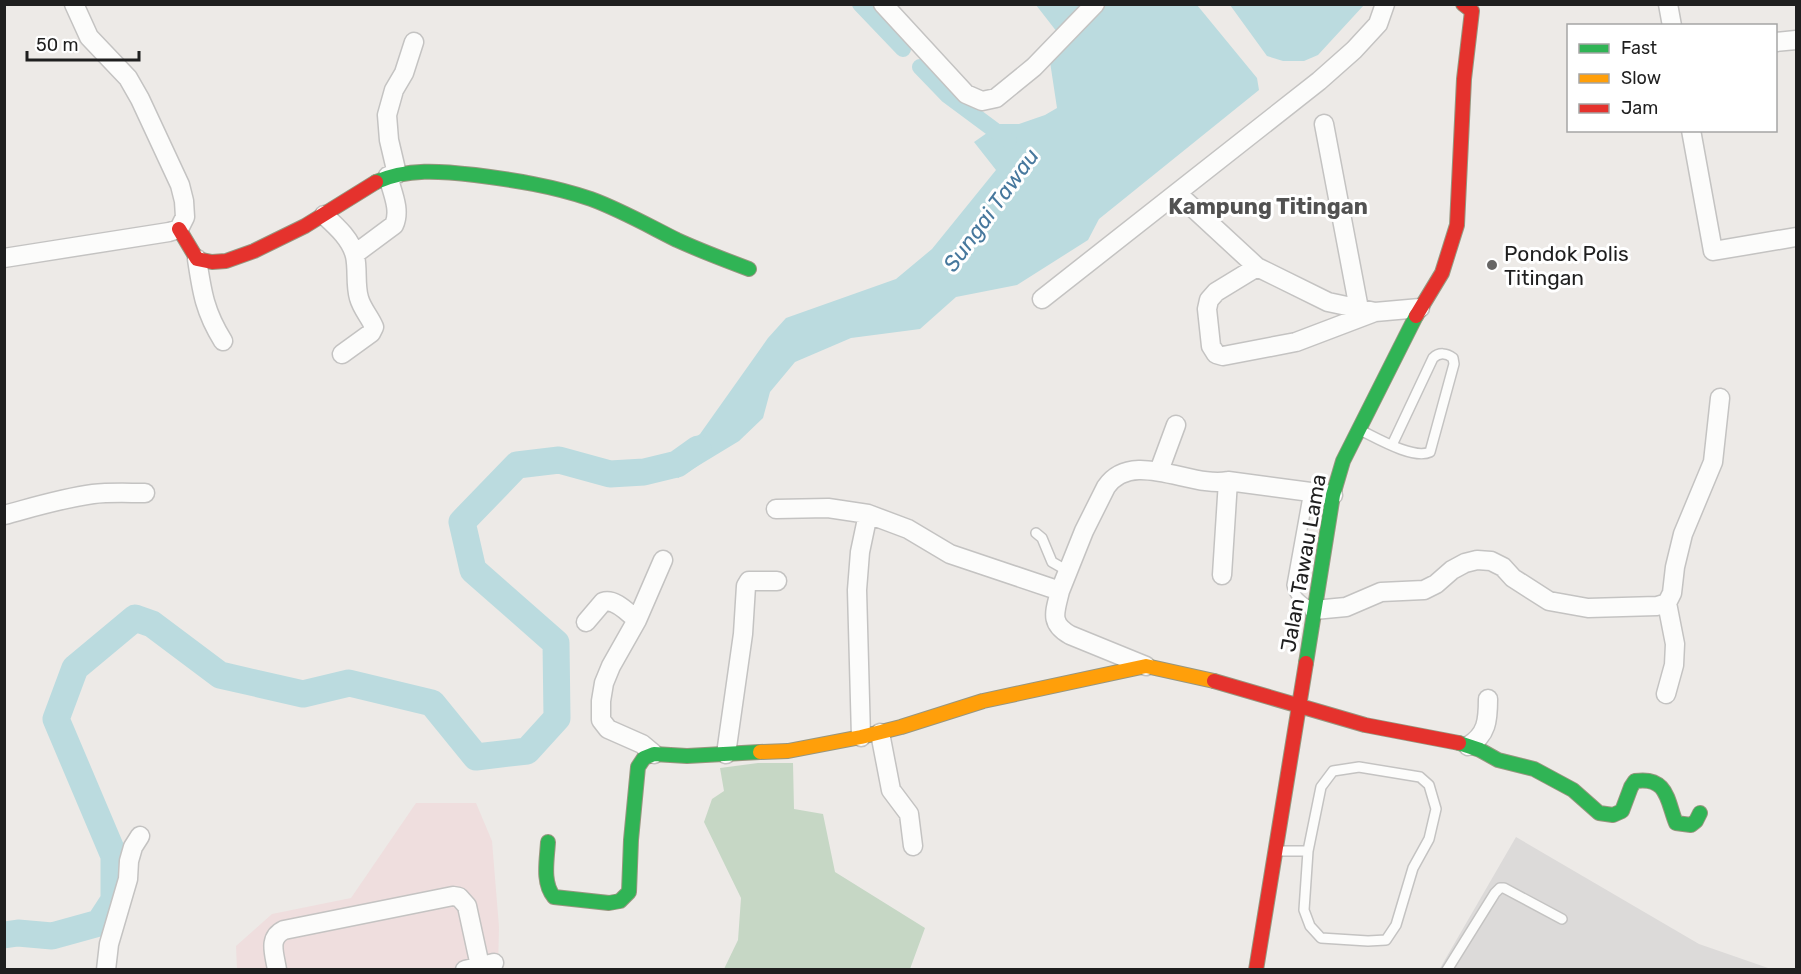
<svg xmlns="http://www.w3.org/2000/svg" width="1801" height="974" font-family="Rubik,sans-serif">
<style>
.residential{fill:#dcdad9}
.commercial{fill:#efdede}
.cemetery{fill:#c6d7c5}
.water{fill:#bbdbdf}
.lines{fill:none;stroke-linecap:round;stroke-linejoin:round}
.canal{stroke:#bbdbdf;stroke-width:16}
.river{stroke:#bbdbdf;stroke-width:27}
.lane-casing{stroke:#c4c3c2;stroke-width:12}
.street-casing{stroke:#c4c3c2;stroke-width:21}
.fast-casing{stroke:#97967f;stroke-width:16}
.slow-casing{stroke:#97967f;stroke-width:16}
.jam-casing{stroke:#97967f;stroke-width:16}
.lane{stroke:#fcfcfb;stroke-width:9}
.street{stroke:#fcfcfb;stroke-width:18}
.fast{stroke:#30b455;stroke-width:14}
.slow{stroke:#ff9f0a;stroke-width:14}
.jam{stroke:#e5322d;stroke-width:14}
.poi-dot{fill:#676665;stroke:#fff;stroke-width:2}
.labels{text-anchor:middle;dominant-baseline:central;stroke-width:6;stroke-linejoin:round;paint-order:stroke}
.poi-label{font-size:21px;fill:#1f1f1f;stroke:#fff;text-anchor:start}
.street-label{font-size:21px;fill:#1f1f1f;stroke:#fff}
.neighbourhood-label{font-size:22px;font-weight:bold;fill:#525252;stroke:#fff}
.water-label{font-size:22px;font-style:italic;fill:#47789d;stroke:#fff}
</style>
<rect width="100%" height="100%" fill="#edeae7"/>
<path class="residential" d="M1516 837 1699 944 1771 969 1439 970Z"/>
<path class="commercial" d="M416 803H476L492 841 499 927 498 969H237L236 946 272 914 351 898Z"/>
<path class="cemetery" d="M758 763H793L794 809 823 814 835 872 925 928 910 969H724L738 940 741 898 704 822 712 799 724 791 720 768Z"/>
<path class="water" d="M1106 4 1197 5 1257 78 1259 90 1099 219 1088 240 1017 285 956 297 920 329 851 338 795 362 770 392 763 418 739 441 678 478 658 458 680 449 700 434 768 338 786 318 896 279 932 249 996 170 974 142 1000 124H1019L1045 115 1057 108 1047 42 1057 32 1036 5H1095L1099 8Z
M1230 5H1364L1318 55 1304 61H1283L1267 56Z"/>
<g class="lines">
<path class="canal" d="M860 4 903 49
M920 67 947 95 1009 141"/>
<path class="river" d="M4 935 18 933 52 936 99 923 114 900V856L56 719 75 668 135 618 152 624 220 675 303 694 349 683 432 703 476 757 527 751 557 718 556 643 473 570 462 522 517 465 559 460 610 474 644 472 677 464 698 449"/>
<defs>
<path id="lane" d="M1358 429C1375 437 1413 460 1430 452L1454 364 1453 358C1447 353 1439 352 1433 358L1392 445
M1309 491 1292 585C1294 597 1303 602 1312 608
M1036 533 1042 538 1052 562 1068 571
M1359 767 1420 777 1429 785 1436 809 1429 839 1413 868 1396 925 1386 940 1368 941 1321 938 1310 926 1304 910 1308 851 1321 787 1333 771Z
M1277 851H1308
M1447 970 1495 893 1500 888H1504L1562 919"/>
<path id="street" d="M883 4 966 94 982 101 996 98 1034 67 1095 4
M1668 4 1672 26
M1776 42 1796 40
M1324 124 1359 309
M1691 130 1713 251 1796 237
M397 174 389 140 387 115 394 90 404 73 414 42
M1178 194 1257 267 1328 302 1375 312 1420 308
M324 215C336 226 351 239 355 256 358 269 355 285 359 298 362 309 370 317 374 327L371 333 342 354
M355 254 394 225C401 210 392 192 388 176
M4 258 169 232 179 229 185 217 184 201 180 185 140 99 128 78 89 37 74 4
M197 259C202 293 205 312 223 341
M1257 267 1216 292 1209 300 1207 309 1211 346 1216 354 1223 356 1296 342 1375 312
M1042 299 1319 81 1354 50 1378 24 1385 4
M1159 471 1176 425
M776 509 828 508 868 514 908 529 950 554 1060 591C1055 612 1049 623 1070 635L1146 666
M4 515C34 507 63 498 93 494 110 492 128 493 145 493
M1222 575 1228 481
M1060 591 1084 531 1106 487C1132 448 1193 489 1228 481L1333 495
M1314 610 1346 607 1381 592 1424 590 1436 584 1452 570 1465 563 1477 560 1491 561 1503 567 1513 578 1549 601 1588 608 1657 606 1667 603 1672 593 1675 567 1683 534 1713 462 1720 398
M586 622 603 602C615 598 628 613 637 620
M1666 694 1674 665 1675 644 1667 603
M880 733 891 790 909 814 913 846
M861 737 857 590 860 552 868 514
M1468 746C1487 735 1488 720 1488 699
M654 754 642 744 608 729 601 720V701L604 683 611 666 637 620 663 560
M726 754 743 634 746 586 749 581H777
M106 970 109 944 128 879 129 861 133 847 140 836
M277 970C275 955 267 938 284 930L453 896 459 897 467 906 480 966
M465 970 494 963"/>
<path id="fast" d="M376 182C407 168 441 171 475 175 514 180 553 186 591 199 621 210 649 226 677 240 701 251 725 260 749 269
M1306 663 1333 495 1343 461 1416 316
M1459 743 1480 750 1498 760 1534 769 1573 790 1599 813 1613 815 1622 811 1631 787 1635 781C1668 776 1667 801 1676 823L1691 825 1696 821 1700 813
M548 842C547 860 542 883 554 897L609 903 620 901 629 892 631 840 638 767 644 758 654 754 687 756 760 752"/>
<path id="slow" d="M760 752 788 751 861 737 901 727 983 701 1146 666 1214 681"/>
<path id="jam" d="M179 229 197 259 212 262 226 261 254 251 305 226 376 182
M1416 316 1442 273 1457 225 1464 79 1472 11 1463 4
M1214 681 1365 725 1459 743
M1256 970 1306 663"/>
</defs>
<use href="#lane" class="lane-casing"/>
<use href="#street" class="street-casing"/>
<use href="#fast" class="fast-casing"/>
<use href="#slow" class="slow-casing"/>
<use href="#jam" class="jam-casing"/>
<use href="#lane" class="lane"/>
<use href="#street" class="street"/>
<use href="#fast" class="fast"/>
<use href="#slow" class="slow"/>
<use href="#jam" class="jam"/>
</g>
<circle class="poi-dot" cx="1492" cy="265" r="6"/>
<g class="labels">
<g class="poi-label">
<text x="1504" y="253">Pondok Polis<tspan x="1504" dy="24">Titingan</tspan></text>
</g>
<g class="street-label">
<text transform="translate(1303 563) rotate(-80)">Jalan Tawau Lama</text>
</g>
<g class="neighbourhood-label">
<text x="1268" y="206">Kampung Titingan</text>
</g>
<g class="water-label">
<text transform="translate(991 210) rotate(-54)">Sungai Tawau</text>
</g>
</g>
<rect width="1801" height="974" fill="none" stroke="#1f1f1f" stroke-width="12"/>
<rect x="1567" y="24" width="210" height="108" fill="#ffffff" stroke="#a5a5a5" stroke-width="1.5"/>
<rect x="1579" y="44" width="30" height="9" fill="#30b455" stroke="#a5a5a5" stroke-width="1.5"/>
<text x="1621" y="54" font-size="18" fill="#1f1f1f">Fast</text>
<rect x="1579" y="74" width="30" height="9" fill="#ff9f0a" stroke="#a5a5a5" stroke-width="1.5"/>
<text x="1621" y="84" font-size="18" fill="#1f1f1f">Slow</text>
<rect x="1579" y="104" width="30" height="9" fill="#e5322d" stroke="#a5a5a5" stroke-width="1.5"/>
<text x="1621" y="114" font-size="18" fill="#1f1f1f">Jam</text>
<path d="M27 51v9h112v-9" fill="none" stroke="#1f1f1f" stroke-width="3"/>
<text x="36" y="51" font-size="18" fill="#1f1f1f" stroke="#ffffff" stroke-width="4.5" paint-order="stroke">50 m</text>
</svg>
